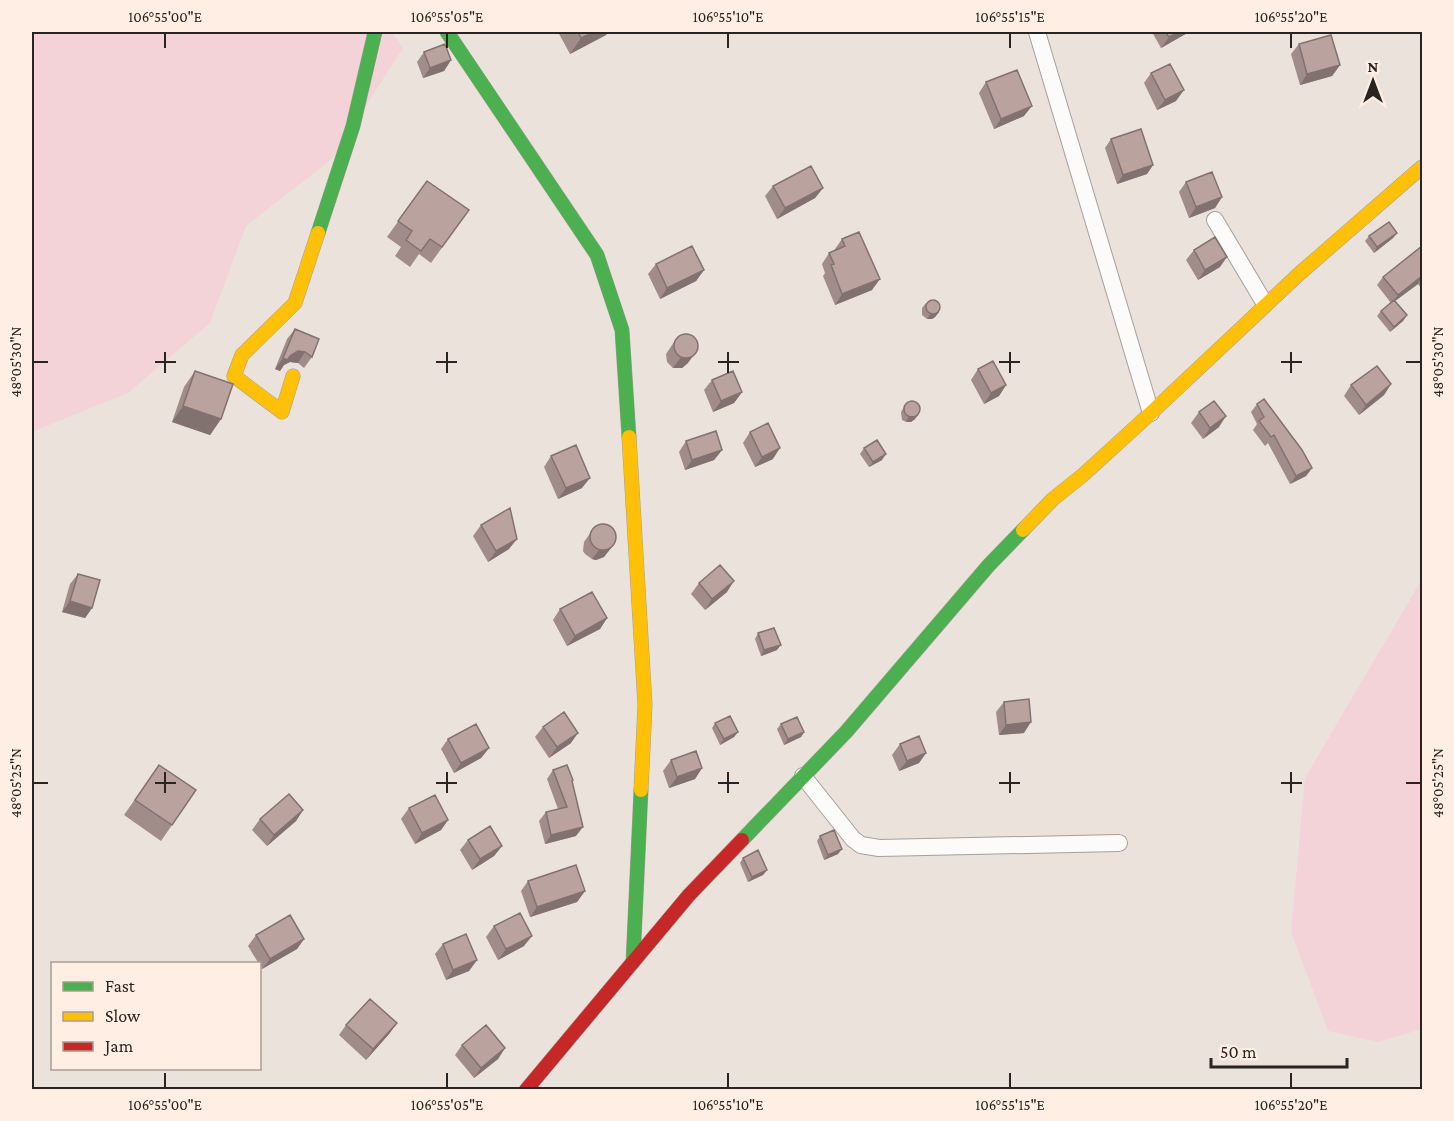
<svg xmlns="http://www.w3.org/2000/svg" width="1454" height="1121" font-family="'Crimson Pro',serif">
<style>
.green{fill:#f4d3d8}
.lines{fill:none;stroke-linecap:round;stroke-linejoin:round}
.street-casing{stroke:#a69f9b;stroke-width:18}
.fast-casing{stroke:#a69f9b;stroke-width:15}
.slow-casing{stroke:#a69f9b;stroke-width:15}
.jam-casing{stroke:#a69f9b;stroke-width:15}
.street{stroke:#fcfbfa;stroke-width:16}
.fast{stroke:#4caf50;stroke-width:14}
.slow{stroke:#ffc107;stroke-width:14}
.jam{stroke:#c62828;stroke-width:14}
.wall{fill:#a08c88}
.shaded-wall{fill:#82726f}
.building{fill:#baa39e;stroke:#82726f;stroke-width:1.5}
.ticks{fill:none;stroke:#29241f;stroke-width:2}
.neatline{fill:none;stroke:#29241f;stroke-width:2}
.ticks-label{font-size:15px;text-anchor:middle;fill:#29241f}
</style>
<rect width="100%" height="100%" fill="#ebe2dc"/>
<path class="green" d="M32 32H392L403 48 332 159 246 226 210 323 128 393 32 432Z
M1422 579V1029L1378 1042 1328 1031 1291 932 1305 778Z"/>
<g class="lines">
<defs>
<path id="street" d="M1037 32 1151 413
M1215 220 1265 304
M803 776 853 839 861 845 879 848 1119 843"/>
<path id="fast" d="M447 32 597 255 622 330 629 437
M318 233 353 126 375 32
M742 840 846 732 989 565 1023 530
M633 962 641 790"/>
<path id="slow" d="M293 376 282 412 234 376 242 355 295 303 318 233
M629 437 645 705 641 790
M1023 530 1053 499 1083 475 1151 413 1299 274 1422 167"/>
<path id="jam" d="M526 1090 689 895 742 840"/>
</defs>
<use href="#street" class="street-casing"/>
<use href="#fast" class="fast-casing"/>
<use href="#slow" class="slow-casing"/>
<use href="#jam" class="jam-casing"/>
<use href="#street" class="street"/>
<use href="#fast" class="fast"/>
<use href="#slow" class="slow"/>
<use href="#jam" class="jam"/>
</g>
<path class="wall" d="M558 32H608L606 35 570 54Z
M1152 32H1189L1161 48Z
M1299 44 1340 65 1332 76 1300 85 1291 54Z
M424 52 451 60 444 71 423 78 417 62Z
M1151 73 1176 101 1157 110 1144 83Z
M986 82 1024 116 994 129 979 93Z
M1111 139 1153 165 1147 174 1117 184 1105 148Z
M427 181 469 210 431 263 419 254 410 267 395 256 401 247 387 237Z
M1186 182 1222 197 1215 208 1189 218 1179 192Z
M773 186 823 188 815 198 777 219 765 196Z
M1397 233 1393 238 1374 253 1365 241 1369 236Z
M842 239 872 290 835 305 823 276 825 273 822 264 829 253 835 251V249Z
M1422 246V289L1418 284 1395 301 1407 315 1403 321 1390 332 1377 316 1381 311 1391 303 1377 285 1383 277Z
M1194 250 1220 267 1198 280 1186 260Z
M656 264 704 270 696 281 660 299 648 274Z
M926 303 939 312 935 317 932 319H927L922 315V308Z
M295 329 312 357 304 368 298 363 290 362 284 365 280 371 275 369 287 339Z
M678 336 688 363 682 368H673L667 362 666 354Z
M978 369 1006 385 999 396 984 404 971 380Z
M195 371 221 419 210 435 172 422 184 387Z
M712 380 742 392 734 403 713 412 704 390Z
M1391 384 1384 395 1359 415 1344 396 1351 385Z
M1257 404 1312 468 1306 476 1290 484 1268 443 1265 446 1253 430 1257 424 1251 412Z
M904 407 915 419 911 422H906L902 420 901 412Z
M1199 412 1219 427 1203 439 1191 423Z
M750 432 773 459 755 467 743 443Z
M686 441 722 450 714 460 685 470 679 452Z
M864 448 882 460 869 467 860 454Z
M551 456 582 488 558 499 544 467Z
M481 525 509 549 488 562 473 536Z
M591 532 604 557 596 560 592 559 585 554 583 551 584 542Z
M78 574 92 608 85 618 62 612 70 584Z
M699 583 727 592 705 610 691 594Z
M560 609 607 618 600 629 567 646 553 620Z
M758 633 777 650 761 656 755 639Z
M1004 702 1024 733 999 735 996 712Z
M715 723 738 732 734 737 720 745 712 728Z
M781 724 804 732 801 737 784 745 777 729Z
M543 727 571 743 549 758 535 737Z
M448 739 489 748 481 758 454 773 441 749Z
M900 744 926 753 919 763 899 771 892 755Z
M671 760 702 768 695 779 669 788 663 771Z
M159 765 196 790 161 841 124 815Z
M553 770 572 782 576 836 545 844 539 821 546 812 558 809 547 779Z
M409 808 448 820 441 830 415 844 401 819Z
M303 810 296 821 267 846 252 830 260 819Z
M820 836 838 854 824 860 817 841Z
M468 840 502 846 494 856 472 870 460 850Z
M743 858 767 870 763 875 748 882 740 863Z
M528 881 585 891 577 902 530 917 521 891Z
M494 926 524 946 498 960 486 937Z
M256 935 304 939 297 949 262 969 248 946Z
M443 944 477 960 469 971 446 980 435 954Z
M397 1023 389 1034 366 1060 339 1035 346 1025Z
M462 1045 505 1048 498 1059 474 1078 455 1055Z"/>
<path class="shaded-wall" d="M594 32H608L606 35 570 54 581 38Z
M1179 32H1189L1161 48 1169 37Z
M451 60 444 71 423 78 430 68Z
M1340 65 1332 76 1300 85 1307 74Z
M1184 90 1176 101 1157 110 1165 100Z
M1032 106 1024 116 994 129 1001 119Z
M1153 165 1147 174 1117 184 1123 175Z
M823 188 815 198 777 219 785 208Z
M1222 197 1215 208 1189 218 1196 207Z
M1397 233 1393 238 1374 253 1377 247Z
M1227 257 1220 267 1198 280 1205 270Z
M704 270 696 281 660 299 667 288Z
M1422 276 1418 284 1391 304 1398 295Z
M880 279 872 290 835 305 842 294Z
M939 312 935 317 932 319H927L931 314Z
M1407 315 1403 321 1390 332 1394 327Z
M298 351 305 352 298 363 290 362 284 365 280 371 275 369 283 358Z
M696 352 688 363 682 368H673L681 357Z
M1391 384 1384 395 1359 415 1366 405Z
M1006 385 999 396 984 404 991 393Z
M742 392 734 403 713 412 721 401Z
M183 406 221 419 210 435 172 422Z
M919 414 915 419 911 422H906L909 416Z
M1226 416 1219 427 1203 439 1210 428Z
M780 448 773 459 755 467 762 457Z
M722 450 714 460 685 470 692 460Z
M886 454 882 460 869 467 873 462Z
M1312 468 1306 476 1290 484 1296 476Z
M590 478 582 488 558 499 566 488Z
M517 539 509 549 488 562 496 551Z
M612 547 604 557 596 560 592 559 600 549Z
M734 581 727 592 705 610 712 599Z
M70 601 92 608 85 618 62 612Z
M607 618 600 629 567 646 575 636Z
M781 645 777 650 761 656 764 650Z
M1031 722 1024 733 999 735 1006 725Z
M738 732 734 737 720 745 724 739Z
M804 732 801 737 784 745 788 739Z
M578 733 571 743 549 758 557 747Z
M489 748 481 758 454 773 461 763Z
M926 753 919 763 899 771 907 761Z
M702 768 695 779 669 788 677 777Z
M303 810 296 821 267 846 274 835Z
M448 820 441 830 415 844 422 833Z
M583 827 576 836 545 844 551 835Z
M502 846 494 856 472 870 480 859Z
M842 849 838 854 824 860 828 855Z
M767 870 763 875 748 882 752 877Z
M585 891 577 902 530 917 537 907Z
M532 936 524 946 498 960 506 949Z
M304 939 297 949 262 969 270 959Z
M477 960 469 971 446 980 453 970Z
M397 1023 389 1034 366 1060 373 1049Z
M505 1048 498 1059 474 1078 481 1068Z"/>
<path class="building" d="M578 32H594L581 38Z
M1165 32H1179L1169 37Z
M1331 35 1340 65 1307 74 1299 44Z
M445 44 451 60 430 68 424 52Z
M1170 64 1184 90 1165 100 1151 73Z
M1017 70 1032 106 1001 119 986 82Z
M1141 129 1153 165 1123 175 1111 139Z
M811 166 823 188 785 208 773 186Z
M1212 172 1222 197 1196 207 1186 182Z
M427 181 469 210 442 247 430 239 421 251 406 240 412 231 398 221Z
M1389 222 1397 233 1377 247 1369 236Z
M859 232 880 279 842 294 831 265 834 264 829 253 845 246 842 239Z
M1215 237 1227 257 1205 270 1194 250Z
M692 246 704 270 667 288 656 264Z
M1422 246V276L1398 295 1383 277Z
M926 307a7 7 0 1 1 14 0a7 7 0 1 1-14 0Z
M1394 300 1407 315 1394 327 1381 311Z
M295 329 319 339 312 357 305 352 298 351 291 355 287 360 283 358Z
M674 346a12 12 0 1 1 24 0a12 12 0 1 1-24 0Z
M993 361 1006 385 991 393 978 369Z
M1377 366 1391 384 1366 405 1351 385Z
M195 371 233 384 221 419 183 406Z
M733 371 742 392 721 401 712 380Z
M1264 399 1302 450 1312 468 1296 476 1274 435 1271 437 1259 421 1264 417 1257 404Z
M1214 401 1226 416 1210 428 1199 412Z
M904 409a8 8 0 1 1 16 0a8 8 0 1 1-16 0Z
M768 423 780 448 762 457 750 432Z
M716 431 722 450 692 460 686 441Z
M877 440 886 454 873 462 864 448Z
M576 445 590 478 566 488 551 456Z
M510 508 517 539 496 551 481 525Z
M590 537a13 13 0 1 1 26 0a13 13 0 1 1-26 0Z
M720 565 734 581 712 599 699 583Z
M78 574 100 580 92 608 70 601Z
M592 592 607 618 575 636 560 609Z
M774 628 781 645 764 650 758 633Z
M1029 699 1031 722 1006 725 1004 702Z
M564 712 578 733 557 747 543 727Z
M730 716 738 732 724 739 715 723Z
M797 717 804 732 788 739 781 724Z
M476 724 489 748 461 763 448 739Z
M919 736 926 753 907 761 900 744Z
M696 751 702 768 677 777 671 760Z
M159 765 196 790 172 825 135 800Z
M567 765 573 780 572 781 583 827 551 835 546 812 567 807 553 770Z
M289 794 303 810 274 835 260 819Z
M435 795 448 820 422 833 409 808Z
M490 826 502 846 480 859 468 840Z
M834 830 842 849 828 855 820 836Z
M758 850 767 870 752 877 743 858Z
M576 865 585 891 537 907 528 881Z
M520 913 532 936 506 949 494 926Z
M290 915 304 939 270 959 256 935Z
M466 934 477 960 453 970 443 944Z
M370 999 397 1023 373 1049 346 1025Z
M486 1025 505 1048 481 1068 462 1045Z"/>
<path class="ticks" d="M165 33V48M447 33V48M728 33V48M1010 33V48M1291 33V48M165 352V373M447 352V373M728 352V373M1010 352V373M1291 352V373M33 362H48M155 362H176M436 362H457M718 362H739M999 362H1020M1281 362H1302M1406 362H1421M165 772V793M447 772V793M728 772V793M1010 772V793M1291 772V793M33 783H48M155 783H176M436 783H457M718 783H739M999 783H1020M1281 783H1302M1406 783H1421M165 1073V1088M447 1073V1088M728 1073V1088M1010 1073V1088M1291 1073V1088"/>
<rect width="1454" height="1121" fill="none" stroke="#feeee3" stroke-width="66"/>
<rect x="51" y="962" width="210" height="108" fill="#feeee3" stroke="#a99d95" stroke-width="1.5"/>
<rect x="63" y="982" width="30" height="9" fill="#4caf50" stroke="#a99d95" stroke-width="1.5"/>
<text x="105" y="992" font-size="18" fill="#29241f">Fast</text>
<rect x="63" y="1012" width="30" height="9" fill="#ffc107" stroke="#a99d95" stroke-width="1.5"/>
<text x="105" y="1022" font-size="18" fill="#29241f">Slow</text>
<rect x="63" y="1042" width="30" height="9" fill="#c62828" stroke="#a99d95" stroke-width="1.5"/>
<text x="105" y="1052" font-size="18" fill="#29241f">Jam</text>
<g transform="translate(1373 81)" stroke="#feeee3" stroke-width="4.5" paint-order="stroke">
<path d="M0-4.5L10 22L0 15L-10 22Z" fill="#29241f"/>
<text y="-9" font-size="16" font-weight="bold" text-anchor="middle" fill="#29241f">N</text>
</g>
<path d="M1211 1058v9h136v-9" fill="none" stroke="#29241f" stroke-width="3"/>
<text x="1220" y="1058" font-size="18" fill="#29241f" stroke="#feeee3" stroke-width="4.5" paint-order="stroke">50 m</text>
<rect x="33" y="33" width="1388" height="1055" class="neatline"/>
<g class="ticks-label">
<text x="165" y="22">106°55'00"E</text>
<text x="447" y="22">106°55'05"E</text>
<text x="728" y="22">106°55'10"E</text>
<text x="1010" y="22">106°55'15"E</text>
<text x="1291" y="22">106°55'20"E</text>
<text transform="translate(16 362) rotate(-90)" y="5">48°05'30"N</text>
<text transform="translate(1438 362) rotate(-90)" y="5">48°05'30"N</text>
<text transform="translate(16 783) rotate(-90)" y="5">48°05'25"N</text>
<text transform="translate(1438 783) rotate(-90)" y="5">48°05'25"N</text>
<text x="165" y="1110">106°55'00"E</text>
<text x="447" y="1110">106°55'05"E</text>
<text x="728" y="1110">106°55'10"E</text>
<text x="1010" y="1110">106°55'15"E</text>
<text x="1291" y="1110">106°55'20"E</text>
</g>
</svg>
